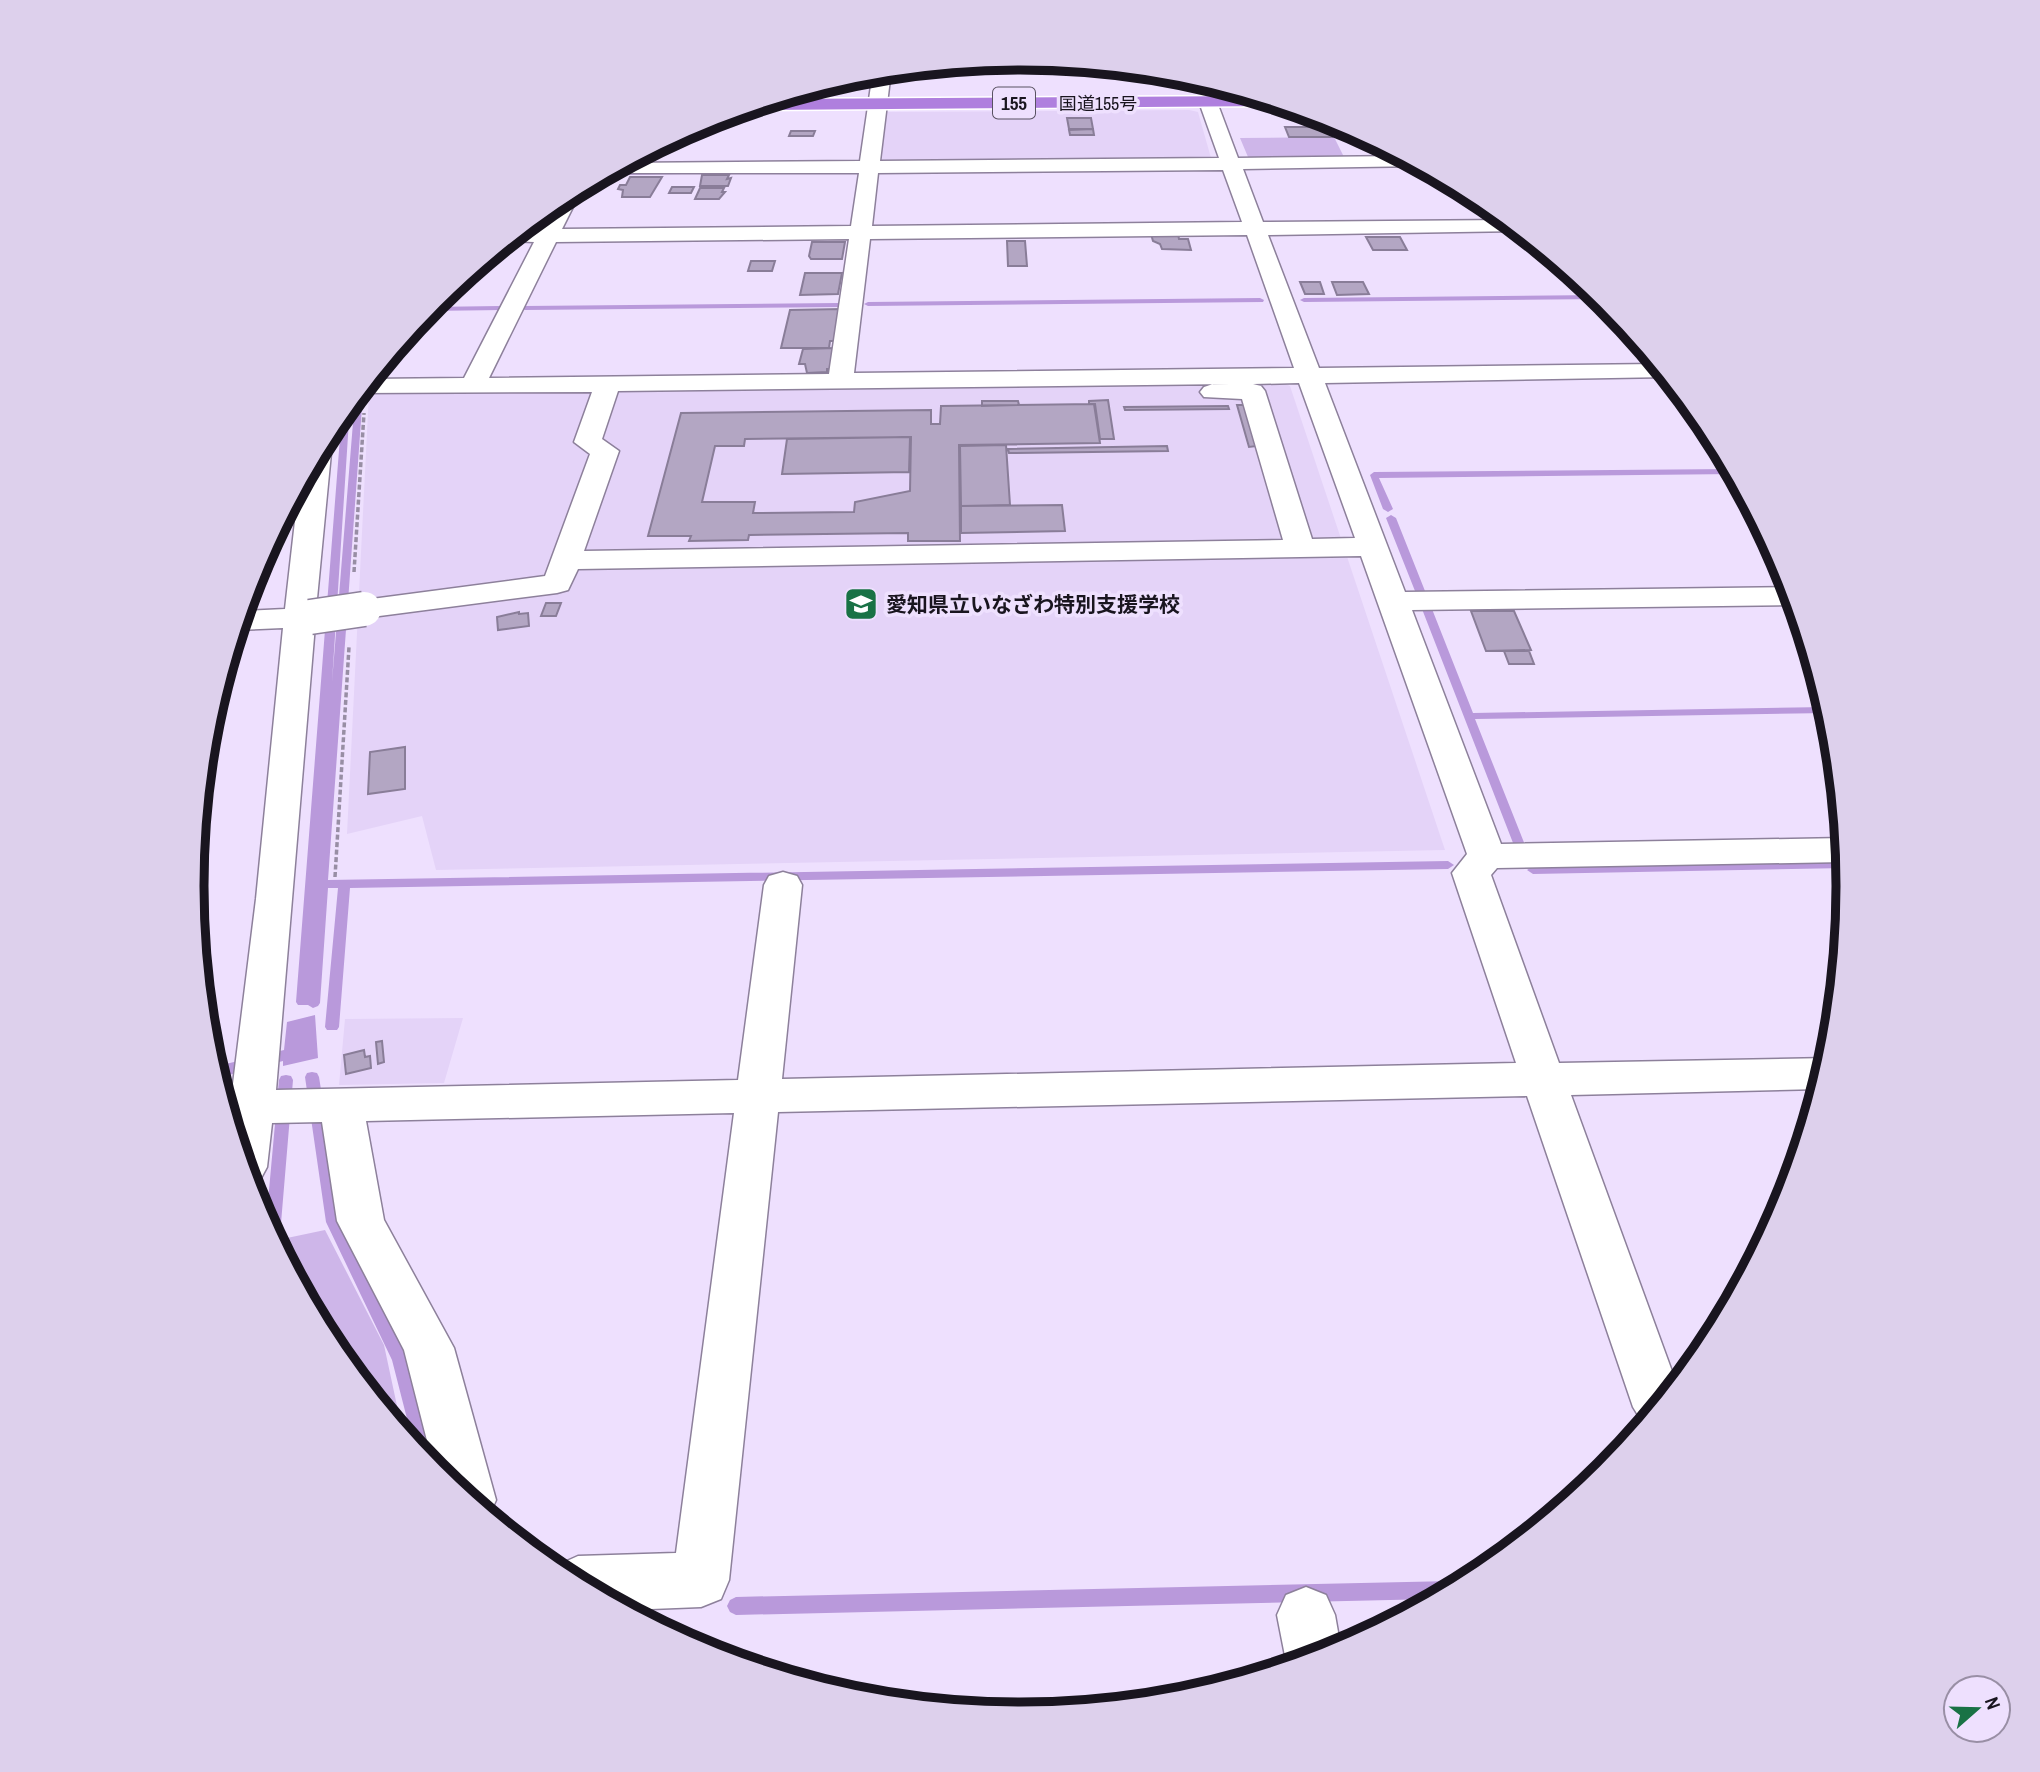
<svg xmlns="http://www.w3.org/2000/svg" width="2040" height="1772" font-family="'Archivo Narrow','Noto Sans JP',sans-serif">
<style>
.built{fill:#e4d3f8}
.green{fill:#ceb6e9}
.water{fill:#b999db}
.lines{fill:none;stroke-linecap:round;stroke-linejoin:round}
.stream{fill:#b999db;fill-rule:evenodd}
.building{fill:#b3a6c3;stroke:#897d98;stroke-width:2;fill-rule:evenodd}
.minor-casing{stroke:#8d809b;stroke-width:3}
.highway-casing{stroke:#fff;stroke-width:3}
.path{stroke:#988ea4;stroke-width:3.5;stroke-dasharray:5 2.5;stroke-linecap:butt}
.minor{fill:#fff;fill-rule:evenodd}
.highway{fill:#af7fde;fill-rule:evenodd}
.minor-bridge-casing{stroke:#8d809b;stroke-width:37;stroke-linecap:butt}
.minor-bridge{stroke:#fff;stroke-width:34}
.labels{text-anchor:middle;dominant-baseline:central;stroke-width:7;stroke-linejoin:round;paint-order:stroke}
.far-street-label{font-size:18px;fill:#19151f;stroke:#eee0fe}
.shield{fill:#eee0fe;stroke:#595262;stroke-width:2}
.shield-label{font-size:19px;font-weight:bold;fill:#19151f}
.poi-label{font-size:21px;font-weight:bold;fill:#19151f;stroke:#eee0fe;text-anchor:start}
.rim{fill:none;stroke:#19151f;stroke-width:9}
</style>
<rect width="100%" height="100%" fill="#eee0fe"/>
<path class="built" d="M1189 110 1198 112 1211 158 1204 161 890 164 882 160 885 112Z
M1277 380 1290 386 1445 850 436 870 422 816 347 834 369 392Z
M463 1018 444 1083 339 1085 345 1019Z"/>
<path class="green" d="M1334 137 1345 159 1260 160 1248 157 1240 138Z
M325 1230 384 1345 403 1434 331 1346 286 1261 287 1238Z"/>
<path class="water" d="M315 1015 318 1058 283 1066V1061L217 1078 213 1067 284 1050 287 1022Z"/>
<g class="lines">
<path class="stream" d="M681 171 683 174 602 175 607 172Z
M1599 295 1603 299 1304 302 1300 300 1304 298Z
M1260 298 1264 300 1263 302 868 306 864 304 868 302Z
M840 303H843V307L525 310 521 308 525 306Z
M500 306H503V310L426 311 429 307Z
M360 391 363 393 328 880 1448 861 1454 865 1448 869 350 888 339 1027 337 1030H327L325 1027 338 888H328L320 1003 318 1006 313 1008 308 1005H298L296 1002 342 412 350 405 332 682 355 398Z
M1732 469 1735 474 1379 478 1393 509 1388 512 1383 509 1370 475 1374 472Z
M1391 515 1396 518 1425 591 1423 593H1417L1415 591 1386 518Z
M1427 606 1432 609 1473 713 1827 707 1829 713 1475 719 1525 845 1523 848H1515L1422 609Z
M1846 860V868L1533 874 1527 870 1533 866Z
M312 1072 317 1073 319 1077 342 1222 408 1360 435 1462 431 1468 414 1446 392 1360 326 1222 305 1077 307 1073Z
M286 1075 291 1076 293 1080 280 1235 275 1240 266 1223 279 1080 281 1076Z
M1452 1581 1459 1586 1434 1599 736 1615 730 1612 727 1606 730 1600 736 1597Z"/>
</g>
<path class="building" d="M1067 118H1091L1093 129H1069Z
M1285 127H1327L1332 137H1289Z
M1093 129 1094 135H1070L1069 130Z
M791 131H815L813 136H789Z
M702 175H729L727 179 731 178 728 186H700Z
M630 177H662L650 197H622L623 190 618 189 620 185H626Z
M672 187H694L691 193H669Z
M700 188H724L722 192H725L719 199H695Z
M1151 234H1178L1179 239H1188L1191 250 1162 249 1160 244 1153 241Z
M1366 237H1400L1407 250H1373Z
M1007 241H1025L1027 266H1008Z
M812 242H845L842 259H811L809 256Z
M751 261H775L772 271H748Z
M805 273H842L838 294 800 295Z
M1300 282H1320L1324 294H1305Z
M1332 282H1363L1369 294 1337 295Z
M842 309 836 341H830L829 348H781L790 310Z
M835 348 832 369H827V372L807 373 805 364H799L803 349Z
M1108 400 1114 439H1100L1095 404H1089V401Z
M982 401H1018L1019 405 982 406Z
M1094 404 1100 443 959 445 960 541H908V533L749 535 748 540 689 541 691 536H648L681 413 931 410V424H940L941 406ZM911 437 910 491 855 502 854 512 753 513 755 502H702L715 446H744L745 439Z
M1237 405H1244L1257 446 1249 447Z
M1228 406 1229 409 1125 410 1124 407Z
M910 437 909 472 782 474 787 439Z
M1006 445 1010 505 961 506 960 446Z
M1167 446 1168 451 1009 453 1008 449Z
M1062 505 1065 531 961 533V506Z
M546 603H561L556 616H541Z
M1471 611H1514L1531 650 1486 651Z
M519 612V614L528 613 529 626 498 630 497 617Z
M1504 651H1529L1534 664H1509Z
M405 747V789L368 794 370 752Z
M382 1041 384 1062 378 1064 376 1042Z
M364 1050 365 1057 370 1056 371 1068 346 1074 344 1055Z"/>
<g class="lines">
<defs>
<path id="minor" d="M891 71 880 161 1219 158 1199 102 1208 97 1217 102 1238 158 1403 156 1421 166 1243 169 1263 222 1507 220 1521 231 1268 235 1319 368 1658 364 1669 377 1325 383 1405 592 1791 587 1796 605H1793L1412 610 1501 844 1844 838 1845 862 1497 868 1491 875 1559 1063 1829 1058 1820 1089 1571 1095 1677 1385 1644 1425 1633 1407 1527 1096 778 1112 729 1580 721 1599 701 1607 626 1610 555 1571 558 1565 578 1556 676 1553 734 1113 366 1121 384 1220 454 1348 496 1500 489 1516 435 1472 404 1350 337 1221 322 1122 272 1123 267 1167 260 1180 249 1183 229 1116 256 899 283 628 236 630 242 611 285 609 299 486 321 446 331 453 316 609 326 617 321 624 315 625 276 1090 738 1080 764 885 769 876 783 872 797 876 802 885 782 1079 1516 1063 1452 873 1467 854 1361 556 578 569 568 590 557 593 364 618 353 616 348 609 353 602 364 600 545 576 590 454 574 442 592 392 358 393 370 379 464 378 534 242 507 241 521 229H541L556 201 579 187 581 191 562 229 851 226 859 173H605L624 163 860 161 873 72ZM1223 170 1242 222 872 226 878 173ZM1247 235 1294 368 854 373 870 239ZM849 239 829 374 489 378 556 242ZM1299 383 1355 538 1312 539 1265 391 1261 386 1253 384ZM1213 384 1204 387 1200 392 1204 397 1242 399 1283 540 584 551 619 451 602 439 618 391 1231 384Z
M1306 1587 1326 1595 1335 1615 1341 1649 1287 1666 1277 1615 1286 1595Z"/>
<path id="highway" d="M1254 96 1280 104 1273 106 755 110 748 107 773 99Z"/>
</defs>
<use href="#minor" class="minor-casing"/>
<use href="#highway" class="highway-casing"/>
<path class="path" d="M354 572 364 413
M335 877 349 647"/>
<use href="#minor" class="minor"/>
<use href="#highway" class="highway"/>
<defs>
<path id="minor-bridge" d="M310 617 364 609"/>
</defs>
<use href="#minor-bridge" class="minor-bridge-casing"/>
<use href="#minor-bridge" class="minor-bridge"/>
</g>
<defs>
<symbol id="school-square" viewBox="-11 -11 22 22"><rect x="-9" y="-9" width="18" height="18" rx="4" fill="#197245" stroke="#eee0fe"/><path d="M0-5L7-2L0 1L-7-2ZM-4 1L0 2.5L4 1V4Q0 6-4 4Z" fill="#fff"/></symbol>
</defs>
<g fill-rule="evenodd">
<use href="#school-square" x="842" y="585" width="38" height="38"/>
</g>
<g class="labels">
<g class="far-street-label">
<text x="1098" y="103">国道155号</text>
</g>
<rect class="shield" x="993" y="87.5" width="42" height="31" rx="5"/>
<g class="shield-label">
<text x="1014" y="103">155</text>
</g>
<g class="poi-label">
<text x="886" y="604">愛知県立いなざわ特別支援学校</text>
</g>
</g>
<path d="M0 0H2040V1772H0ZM204 886a816 816 0 1 1 1632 0a816 816 0 1 1-1632 0Z" fill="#ddd0ec" fill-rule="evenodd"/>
<path class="rim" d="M204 886a816 816 0 1 1 1632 0a816 816 0 1 1-1632 0Z"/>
<g transform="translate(1977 1709) rotate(70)"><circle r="33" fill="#eee0fe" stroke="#998fa5" stroke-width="2"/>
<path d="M0-5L12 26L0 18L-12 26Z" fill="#197245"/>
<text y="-10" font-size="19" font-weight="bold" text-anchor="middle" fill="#19151f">N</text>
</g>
</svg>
